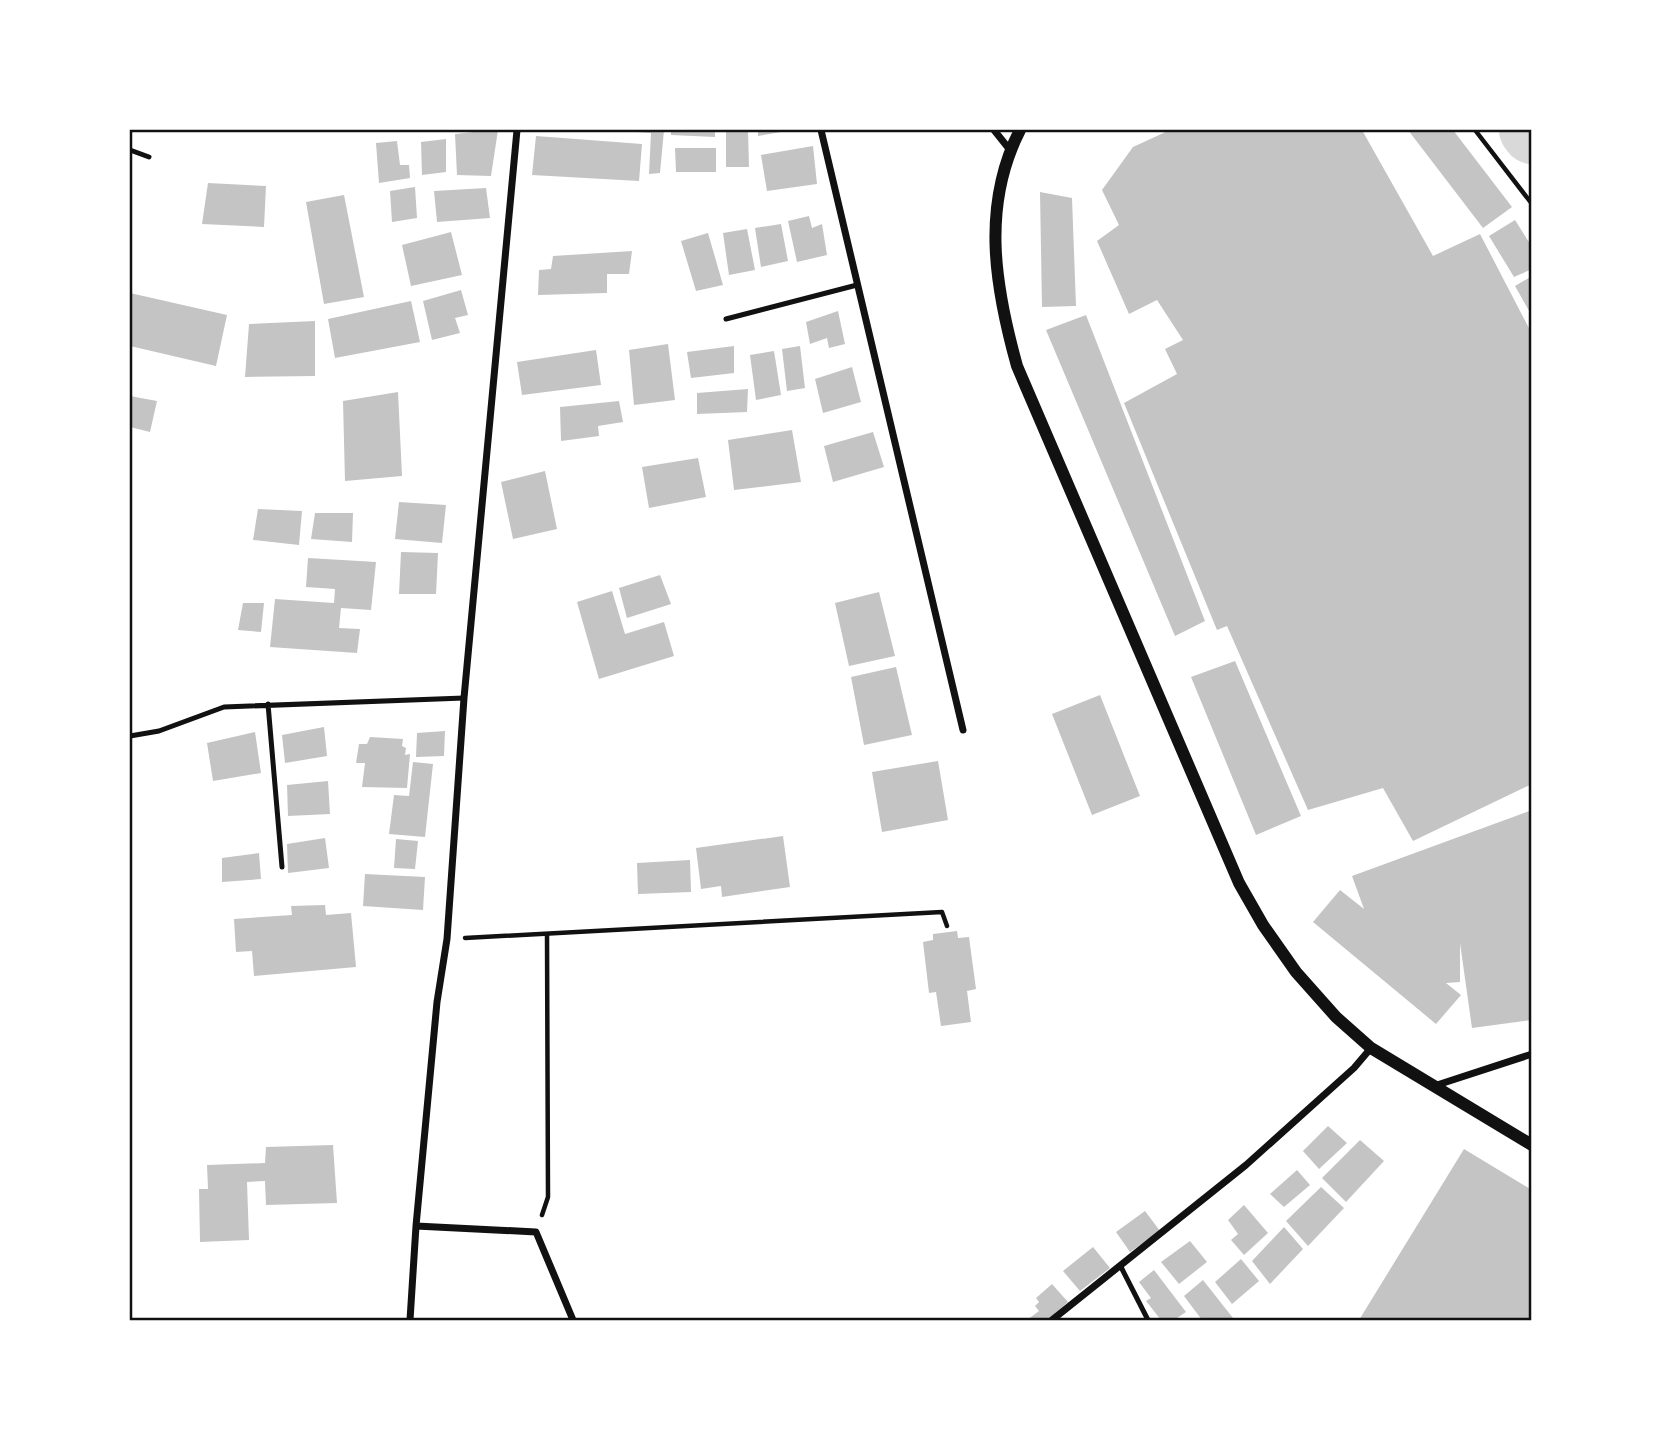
<svg xmlns="http://www.w3.org/2000/svg" width="1661" height="1450" font-family="Helvetica,sans-serif">
<style>
.lines{fill:none;stroke-linecap:round;stroke-linejoin:round}
.river{stroke:#d9d9d9;stroke-width:60}
.building{fill:#c4c4c4}
.path{stroke:#111;stroke-width:4.5}
.service{stroke:#111;stroke-width:5}
.minor{stroke:#111;stroke-width:7}
.tertiary{stroke:#111;stroke-width:12}
.neatline{fill:none;stroke:#111;stroke-width:2.5}
</style>
<rect width="100%" height="100%" fill="#fff"/>
<g class="lines">
<path class="river" d="M1529 130 1532 134"/>
</g>
<path class="building" d="M493 130H498L491 176 457 175 455 134Z
M637 130H664L660 173 649 174 651 133 637 132Z
M671 130H715V137L671 135Z
M726 130H748L749 167H726Z
M758 130H787V131L758 136Z
M1170 130H1362L1433 256 1480 234 1532 334V784L1413 841 1383 788 1308 810 1227 626 1217 630 1124 403 1177 374 1165 349 1183 340 1157 300 1129 314 1097 241 1119 225 1102 190 1133 147Z
M1408 130H1453L1512 207 1483 228Z
M536 136 642 144 639 181 532 175Z
M446 139V172L422 175 421 142Z
M397 141 400 165H409L410 178 379 183 376 143Z
M813 146 817 184 767 191 761 155Z
M675 148H716V172H676Z
M208 183 266 186 264 227 202 224Z
M415 187 417 218 392 222 390 191Z
M486 188 490 218 437 222 434 191Z
M1040 192 1072 198 1076 306 1042 307Z
M344 195 364 297 324 304 306 202Z
M809 216 812 228 822 224 827 255 797 262 788 221Z
M1515 220 1532 247V269L1514 277 1489 236Z
M781 224 788 261 761 267 755 228Z
M747 229 755 270 729 275 723 233Z
M451 232 462 275 411 286 402 245Z
M708 233 723 285 696 291 681 241Z
M632 251 629 274H607V293L538 295 539 270 551 269 553 256Z
M1532 276V316L1515 286Z
M461 290 468 315 455 318 460 333 432 340 423 301Z
M130 293 227 315 216 366 130 346Z
M411 301 420 342 335 358 328 319Z
M838 311 845 344 829 348 827 338 810 344 806 322Z
M1086 315 1205 621 1175 636 1046 330Z
M315 321V376L245 377 249 324Z
M668 344 675 400 634 405 629 350Z
M734 346V373L691 378 687 352Z
M800 346 805 388 787 391 782 349Z
M596 350 601 385 522 395 517 362Z
M774 351 781 395 756 400 750 355Z
M852 367 861 402 823 413 815 379Z
M748 389 747 412 697 414V393Z
M398 392 402 476 345 481 343 401Z
M130 396 157 401 150 432 130 427Z
M619 401 623 422 598 426 599 436 561 441 560 407Z
M792 430 801 482 734 490 728 440Z
M873 432 884 467 833 482 824 446Z
M698 458 706 497 649 508 642 467Z
M545 471 557 529 513 539 501 482Z
M399 502 446 505 442 543 395 539Z
M258 509 302 511 299 545 253 540Z
M315 513H353L352 542 311 539Z
M401 552 438 553 436 594H399Z
M308 558 376 562 371 610 341 608 339 628 360 629 357 653 270 647 275 599 334 603 335 589 306 587Z
M660 575 671 604 627 618 619 588Z
M612 591 625 634 664 622 674 656 599 679 577 602Z
M879 592 895 656 849 666 835 603Z
M243 603H264L261 632 238 630Z
M1235 661 1301 816 1256 835 1191 677Z
M896 667 912 735 864 745 851 677Z
M1100 695 1140 796 1092 815 1052 714Z
M324 727 327 756 285 763 282 735Z
M445 731 444 756 416 757 417 733Z
M255 732 261 773 213 781 207 743Z
M370 737 403 739 402 746 406 748 405 755 410 754 407 788 362 787 365 763H356L359 744H367Z
M938 761 948 820 882 832 872 772Z
M413 762 433 764 425 837 389 834 394 795 409 796Z
M328 781 330 814 288 816 287 785Z
M1532 810V1020L1472 1028 1460 943V982L1446 983 1461 995 1436 1024 1313 922 1340 890 1364 909 1352 876Z
M783 836 790 887 722 897 721 886 701 889 696 848Z
M325 838 329 868 288 873 287 844Z
M396 839 418 841 415 869 394 868Z
M259 853 261 879 222 882V858Z
M690 860 691 892 638 894 637 863Z
M365 874 425 877 423 910 363 906Z
M325 905 326 915 351 913 356 967 254 976 252 951 236 952 234 919 292 915 291 906Z
M957 931 958 938 969 937 976 989 967 991 971 1022 941 1026 936 992 929 993 923 942 933 940V934Z
M1328 1126 1347 1143 1319 1169 1303 1151Z
M1360 1140 1384 1161 1346 1202 1322 1178Z
M333 1145 337 1203 266 1205 265 1181 247 1182 249 1240 200 1242 199 1189H208L207 1165 265 1163 266 1147Z
M1464 1149 1532 1190V1320H1359Z
M1297 1170 1310 1185 1284 1207 1270 1194Z
M1321 1187 1344 1208 1308 1246 1286 1221Z
M1244 1205 1268 1233 1244 1255 1231 1240 1238 1234 1228 1220Z
M1145 1211 1160 1231 1130 1252 1116 1232Z
M1284 1227 1303 1249 1270 1284 1252 1261Z
M1190 1241 1207 1262 1179 1284 1161 1262Z
M1093 1247 1110 1268 1080 1291 1063 1271Z
M1241 1259 1259 1281 1232 1304 1215 1282Z
M1154 1270 1186 1312 1174 1320H1161L1146 1301 1151 1298 1139 1282Z
M1203 1280 1233 1318 1230 1320H1202L1184 1296Z
M1052 1284 1068 1302 1047 1320H1027L1039 1311 1035 1306 1039 1302 1036 1298Z"/>
<g class="lines">
<path class="path" d="M1475 130 1532 204
M465 938 942 912 947 926
M542 1215 548 1197 547 934"/>
<path class="service" d="M130 150 149 157
M726 319 857 285
M268 704 282 867
M130 736 159 731 224 707 464 698
M1121 1267 1148 1320"/>
<path class="minor" d="M821 130 963 730
M994 130 1010 150
M1434 1086 1532 1054
M416 1226 536 1232 573 1320
M410 1320 416 1226 437 1002 447 939 464 698 517 130
M1052 1320 1246 1165 1354 1068 1371 1048"/>
<path class="tertiary" d="M1020 130C981 206 995 287 1017 366L1239 883 1263 925 1296 972 1336 1017 1371 1048 1532 1145"/>
</g>
<rect width="1661" height="1450" fill="none" stroke="#ffffff" stroke-width="262"/>
<rect x="131" y="131" width="1399" height="1188" class="neatline"/>
</svg>
